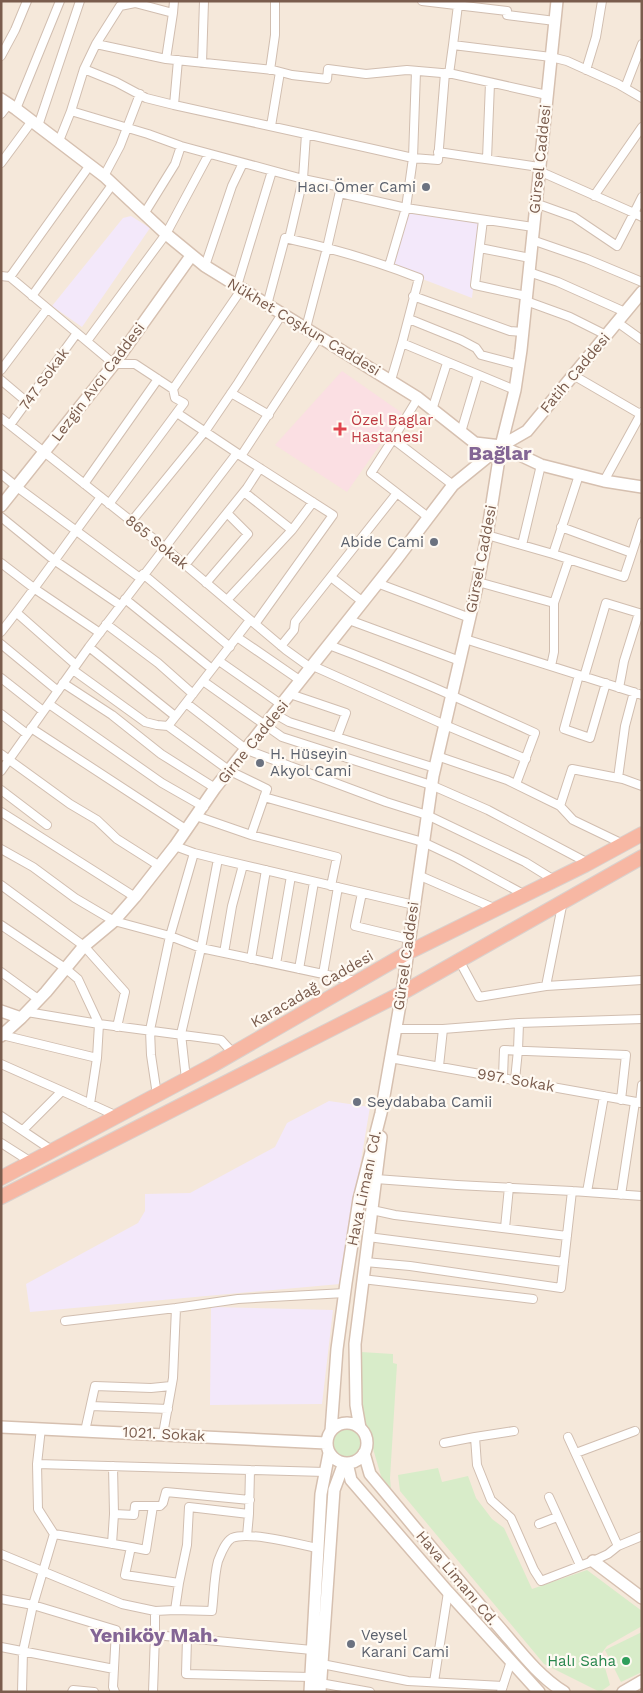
<svg xmlns="http://www.w3.org/2000/svg" width="643" height="1693" font-family="'Work Sans',sans-serif">
<style>
.residential{fill:#f5e8da}
.education{fill:#f3e8fa}
.medical{fill:#fbdfe3}
.green{fill:#d8ecc9}
.lines{fill:none;stroke-linecap:round;stroke-linejoin:round}
.street-casing{stroke:#d1beb0;stroke-width:10}
.secondary-casing{stroke:#d6c0b0;stroke-width:14}
.highway-casing{stroke:#dad1cd;stroke-width:16}
.street{stroke:#fff;stroke-width:8}
.secondary{stroke:#fff;stroke-width:11}
.highway{stroke:#f7b7a3;stroke-width:14}
.worship-dot{fill:#6b7280;stroke:#fffaf3;stroke-width:2}
.health-dot{fill:#e0444e;stroke:#fffaf3;stroke-width:2}
.leisure-dot{fill:#2e9e5b;stroke:#fffaf3;stroke-width:2}
.labels{text-anchor:middle;dominant-baseline:central;stroke-width:4.5;stroke-linejoin:round;paint-order:stroke}
.street-label{font-size:15px;fill:#7a5c4d;stroke:#fffaf3}
.worship-label{font-size:15px;fill:#5b616d;stroke:#fffaf3;text-anchor:start}
.health-label{font-size:15px;fill:#be3a42;stroke:#fffaf3;text-anchor:start}
.leisure-label{font-size:15px;fill:#27864d;stroke:#fffaf3;text-anchor:end}
.district-label{font-size:20px;font-weight:bold;fill:#846695;stroke:#fffaf3}
</style>
<rect width="100%" height="100%" fill="#fdf6ec"/>
<path class="residential" d="M1 1H642V1692H1Z"/>
<path class="education" d="M408 210 481 221 472 298 391 267Z
M131 216 150 228 82 327 52 306 123 218Z
M329 1101 370 1107 340 1284 30 1312 26 1284 138 1223 145 1211V1194L190 1193 275 1147 287 1123Z
M211 1307 333 1310 322 1404 210 1405Z"/>
<path class="medical" d="M342 371 402 413 347 492 275 445Z"/>
<path class="green" d="M361 1352 393 1354V1363L397 1364 390 1478 391 1489 381 1476 364 1418 360 1393Z
M333 1444a15 15 0 1 1 30 0a15 15 0 1 1-30 0Z
M438 1468 442 1482 468 1476 476 1498 492 1519 504 1528 532 1589 587 1570 642 1611V1626L607 1646 601 1654 610 1685 600 1692 544 1664 400 1491 398 1475Z
M642 1632V1672L621 1682 605 1650Z"/>
<g class="lines">
<defs>
<path id="street" d="M422 1 507 11V15L555 21
M173 13 174 1
M96 44 166 59 273 70 292 75 327 79 328 69 366 74 407 70 453 74 547 95
M453 45 458 5
M1 56 15 30 27 1
M178 60 174 105 306 134
M202 63 204 1
M84 69 116 82 146 98 174 105
M270 70 275 35V1
M586 70 596 37 602 1
M449 74 453 45 551 57 567 61 618 84 642 98
M625 88 642 44
M16 109 60 1
M71 111 148 134 181 146 303 179 306 134 413 158 438 160 445 73
M1 114 8 105
M38 126 80 1
M271 126 280 72
M59 141 71 111 84 69 96 44 120 6 135 3 173 13 166 59
M438 152 539 167
M487 159 490 83
M1 163 32 121
M539 171 634 213 642 197
M104 176 120 146 140 94
M340 193 406 208 413 158 416 71
M594 196 642 127
M535 203 574 217 617 246 634 213 642 217
M144 214 175 164 181 146
M483 220 475 285 526 296
M289 239 303 179 341 187 327 248 306 328
M532 240 587 259 642 282
M480 248 530 258
M205 266 232 186 243 163
M389 266 406 208 533 227
M529 272 558 282 625 312
M1 276 10 277 114 364H135L173 389 175 398 184 403 109 504
M10 277 90 165
M237 286 272 171
M32 296 112 185
M413 296 510 331 523 332
M526 301 570 317 606 335
M267 305 285 238C331 248 376 261 419 278L402 343
M409 319 461 340 476 348 481 355 519 365
M617 322 642 340
M87 341 166 234 209 154
M1 370 47 309
M573 375 640 414
M1 380 27 402
M391 380 402 343 515 390
M173 389 241 290
M231 393 269 415
M418 398 393 439 453 485
M432 410 447 363
M1 418 164 547 286 650 311 668
M10 425 77 333
M461 432 478 375
M393 439 371 473 428 517
M238 454 241 456 319 337
M241 456 333 515 255 624
M1 474 17 487 140 578
M604 481 642 412
M84 484 158 379
M1 517 54 560 120 605
M131 522 206 430 238 383 282 314
M292 530 313 502
M487 535 553 554 579 475
M522 545 541 465
M632 553 642 522
M553 554 624 577 632 553 561 527
M1 563 35 589 100 633
M185 565 247 488 260 468
M143 574 230 647
M331 577 363 602
M478 582 554 603V652L551 666
M206 583 248 534 227 513
M377 583 470 618
M125 599 212 669
M227 600 292 530 244 492
M554 603 569 559
M17 613 76 665
M250 620 168 726 230 771 267 789 251 835
M349 620 460 661
M106 624 158 663 193 694
M1 632C36 588 67 542 101 497
M237 637 301 681
M465 639 642 695
M1 644 58 691
M329 645C399 671 467 702 535 733L516 784
M281 646 294 630 295 622 397 493
M89 647 175 716
M219 661 282 705
M313 666 445 725 526 759
M73 670 145 722 157 725 168 726
M579 675 564 729 590 738 606 683
M584 677 606 603 639 613
M1 678 43 711
M203 681 282 737 431 785 488 810 588 863
M63 683 112 715 161 754 215 788
M619 688 624 661 639 613 642 614
M290 694 346 713 337 737
M186 703 247 750 386 802 427 815 525 862 554 880
M49 704 162 783 204 807
M1 714 27 734
M275 714 289 722 435 768
M31 728 187 830
M1 754 70 804 97 820 117 839 158 865
M437 756 507 780 560 806 573 820 623 844
M1 771 89 647 237 453 177 413
M618 778 625 726 634 692
M1 790 47 825
M264 797 423 842 457 858 525 895
M560 806 572 769 623 779 642 786
M1 812 135 897
M196 816 251 835 337 857 331 886
M1 849 33 867 75 898 114 921 170 936 201 948 356 981
M218 859 414 905
M418 875 496 909
M1 885 84 946 125 992 117 1027
M362 893 355 926 409 939
M563 901 546 986 642 980
M1 925 65 968 78 979 99 1024 97 1058
M224 953 232 906 243 865
M251 959 266 870
M459 960 479 997 546 986
M276 964 291 876
M299 969 314 882
M1 972 38 999
M323 974 338 887
M27 1012 99 1024 221 1040 233 1053
M519 1023 642 1019
M396 1029H443L439 1066
M443 1029 519 1023 518 1050 515 1080
M2 1035 97 1058 90 1104
M390 1058 642 1103
M1 1064 62 1091 23 1130
M503 1077 504 1050 626 1055 621 1100
M186 1079 181 1034 201 948 218 859 194 853
M62 1091 117 1116
M157 1095 151 1055 150 1030 170 936 194 853 175 846
M640 1103 642 1085
M1 1116 53 1151
M1 1143 31 1162
M572 1191 642 1196
M587 1192 604 1096
M621 1195 635 1102
M372 1210 395 1215 567 1236
M505 1228 509 1187
M368 1237 564 1262
M365 1262 410 1266 561 1288 572 1191 457 1185 376 1179
M362 1279 533 1299
M176 1308 238 1299 345 1293
M65 1321 176 1308 173 1378 163 1434
M91 1406 168 1409
M85 1431 95 1386 151 1388 171 1386
M514 1431 475 1437 477 1465 491 1500 511 1518 534 1570 541 1581 593 1561 608 1554 618 1546 642 1536
M568 1437 618 1546
M444 1443 475 1437
M576 1453 635 1431
M37 1464 250 1470
M113 1466 114 1514
M549 1497 580 1565
M539 1524 557 1517
M54 1534 131 1547 125 1575 179 1583 187 1545 189 1507 249 1514 250 1470 325 1472
M247 1536 249 1514
M112 1544 114 1514 134 1515 135 1506H160L163 1503 166 1492 250 1500
M131 1547 146 1550 153 1506
M1 1554 122 1604 155 1611V1635
M179 1583 175 1610 212 1611C214 1595 214 1576 218 1561 221 1554 225 1542 232 1538 249 1531 298 1544 317 1548
M1 1599 33 1605 116 1630 113 1687 115 1692
M155 1611 175 1610
M187 1638 186 1674 311 1677
M1 1647 114 1669
M322 1664 408 1681 503 1686
M434 1682 448 1592
M320 1683 370 1692
M22 1692 23 1651 33 1605 54 1534 38 1509 37 1464 41 1428
M72 1692 73 1690 94 1692
M153 1692 155 1635 312 1650
M501 1692 511 1661"/>
<path id="secondary" d="M1 99 16 109 104 176 166 234 205 266 418 398 475 443 501 446 541 465 604 481 642 487
M1 506 114 364 191 256
M1 1011 21 1018
M1 1036 21 1018 46 992 84 946 114 921 135 897 175 846 215 788 396 560 453 485 501 446 527 431 642 292
M327 1443a20 20 0 1 1 40 0a20 20 0 1 1-40 0Z
M1 1427 326 1443
M360 1428 356 1405 355 1344 381 1137
M331 1431 337 1349 346 1283 359 1199 381 1113 402 993 433 776 478 582 487 535 501 446 515 390 521 350 557 1
M364 1453 370 1474C413 1525 455 1577 499 1627 519 1650 538 1676 564 1692
M347 1463 351 1480 448 1592 539 1692
M593 1561 642 1598
M310 1692 321 1494 329 1453
M320 1692 334 1490 344 1463
M623 1692 642 1681"/>
<path id="highway" d="M1 1178 213 1065 407 953 585 865 642 834
M1 1197 402 993 642 857"/>
</defs>
<use href="#street" class="street-casing"/>
<use href="#secondary" class="secondary-casing"/>
<use href="#highway" class="highway-casing"/>
<use href="#street" class="street"/>
<use href="#secondary" class="secondary"/>
<use href="#highway" class="highway"/>
</g>
<g class="worship-dot">
<circle cx="426" cy="187" r="5"/>
<circle cx="434" cy="542" r="5"/>
<circle cx="260" cy="763" r="5"/>
<circle cx="357" cy="1102" r="5"/>
<circle cx="351" cy="1644" r="5"/>
</g>
<path class="health-dot" d="M337.5 421.5h5v5h5v5h-5v5h-5v-5h-5v-5h5z"/>
<circle class="leisure-dot" cx="626" cy="1661" r="5"/>
<g class="labels">
<g class="street-label">
<text transform="translate(540 159) rotate(-84)">Gürsel Caddesi</text>
<text transform="translate(304 327) rotate(31)">Nükhet Coşkun Caddesi</text>
<text transform="translate(575 373) rotate(-50)">Fatih Caddesi</text>
<text transform="translate(44 379) rotate(-54)">747 Sokak</text>
<text transform="translate(98 382) rotate(-53)">Lezgin Avcı Caddesi</text>
<text transform="translate(157 542) rotate(39)">865 Sokak</text>
<text transform="translate(481 559) rotate(-79)">Gürsel Caddesi</text>
<text transform="translate(253 742) rotate(-51)">Girne Caddesi</text>
<text transform="translate(406 956) rotate(-82)">Gürsel Caddesi</text>
<text transform="translate(312 989) rotate(-30)">Karacadağ Caddesi</text>
<text transform="translate(516 1080) rotate(10)">997. Sokak</text>
<text transform="translate(364 1188) rotate(-78)">Hava Limanı Cd.</text>
<text transform="translate(164 1434) rotate(3)">1021. Sokak</text>
<text transform="translate(457 1578) rotate(50)">Hava Limanı Cd.</text>
</g>
<g class="worship-label">
<text x="416" y="187" text-anchor="end">Hacı Ömer Cami</text>
<text x="424" y="542" text-anchor="end">Abide Cami</text>
<text x="270" y="754">H. Hüseyin<tspan x="270" dy="17">Akyol Cami</tspan></text>
<text x="367" y="1102">Seydababa Camii</text>
<text x="361" y="1635">Veysel<tspan x="361" dy="17">Karani Cami</tspan></text>
</g>
<g class="health-label">
<text x="351" y="420">Özel Baglar<tspan x="351" dy="17">Hastanesi</tspan></text>
</g>
<g class="leisure-label">
<text x="616" y="1661">Halı Saha</text>
</g>
<g class="district-label">
<text x="500" y="453">Bağlar</text>
<text x="154" y="1635">Yeniköy Mah.</text>
</g>
</g>
<rect width="643" height="1693" fill="none" stroke="#7a5c4d" stroke-width="5"/>
</svg>
